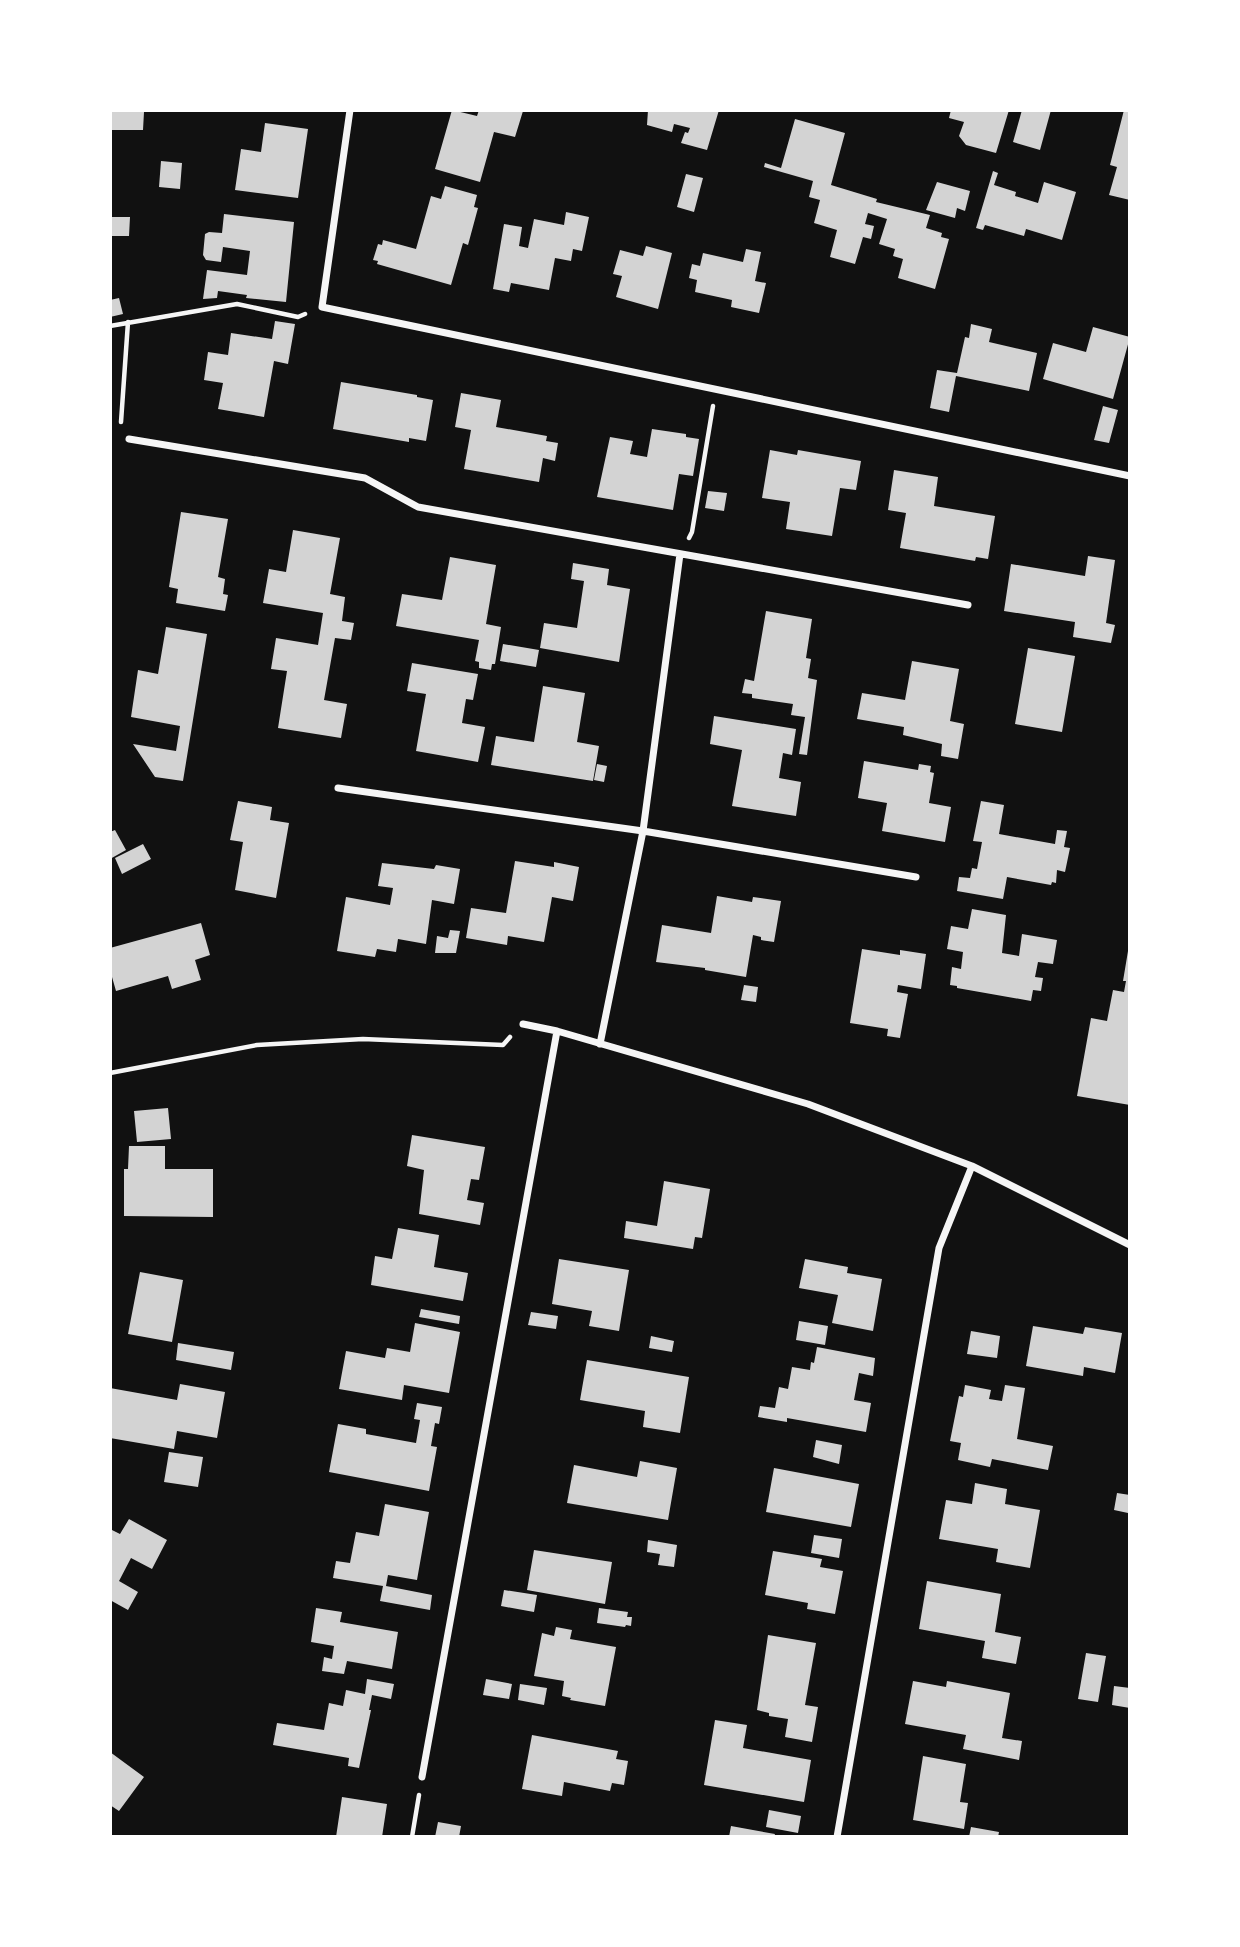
<svg xmlns="http://www.w3.org/2000/svg" width="1240" height="1947" font-family="'DM Sans',sans-serif">
<style>
.building{fill:#d3d3d3}
.lines{fill:none;stroke-linecap:round;stroke-linejoin:round}
.path{stroke:#f5f5f5;stroke-width:4.5}
.minor{stroke:#f5f5f5;stroke-width:7}
</style>
<rect width="100%" height="100%" fill="#111"/>
<path class="building" d="M452 110 477 116 479 110 523 111 515 137 494 132 480 182 435 169Z
M648 110H719L707 150 681 143 685 132 688 133 690 128 674 124 672 132 647 125Z
M951 110H1009L996 153 966 145 959 136 964 122 949 118Z
M1022 110H1051L1040 150 1013 142Z
M1124 110H1130V200L1109 195 1117 167 1110 165Z
M110 112H144L143 130H110Z
M795 119 845 133 831 185 877 199 876 202 930 215 926 228 942 233 941 237 949 239 935 289 898 278 903 259 893 256 895 249 879 244 887 219 868 213 865 224 874 226 871 239 863 237 855 264 830 257 837 230 814 223 820 200 809 197 813 181 764 167 765 163 781 168Z
M265 123 308 129 298 198 235 190 241 149 261 152Z
M161 161 182 163 180 189 159 187Z
M993 171 998 173 994 185 1016 192 1015 196 1038 203 1044 182 1076 192 1062 240 1026 229 1024 236 985 225 983 230 976 228Z
M686 174 703 178 694 212 677 207Z
M937 182 970 191 965 211 957 208 955 218 926 210Z
M445 186 477 195 474 207 478 208 468 245 463 243 451 285 377 264 378 261 373 260 378 244 382 245 383 240 416 249 431 196 441 199Z
M566 212 589 217 582 251 573 249 571 261 555 258 549 290 511 283 509 292 493 289 504 224 522 227 519 246 528 248 534 219 564 225Z
M224 214 294 222 286 302 246 298 247 295 218 291 217 298 203 299 207 270 247 275 250 251 223 247 221 262 206 260 203 255 205 234 209 232 222 233Z
M110 217H130L129 236H110Z
M646 246 672 253 658 309 616 297 622 276 613 274 620 250 643 256Z
M746 249 761 252 755 281 766 283 759 313 731 307 732 300 695 292 697 280 689 278 692 264 700 266 703 253 743 262Z
M119 298 123 314 110 317V300Z
M275 321 295 324 288 364 274 361 264 417 218 409 223 383 204 380 208 352 228 355 231 333 272 339Z
M971 324 992 329 989 342 1037 353 1029 391 956 376 949 412 930 408 937 370 957 373 965 337 969 338Z
M1093 327 1130 337 1113 399 1043 379 1053 343 1086 352Z
M341 382 417 395V397L433 400 426 441 409 438V442L333 429Z
M461 393 501 400 496 427 547 436 546 441 558 443 555 461 543 458 539 482 464 469 471 430 455 427Z
M1103 406 1118 410 1109 443 1094 440Z
M652 429 686 434V437L699 439 693 476 679 474 673 510 597 497 610 437 633 441 630 454 647 457Z
M770 450 797 455 798 450 861 461 856 490 840 488 832 536 786 529 790 502 762 498Z
M894 470 938 477 934 506 995 516 988 559 976 557 975 561 900 548 906 513 888 510Z
M708 491 727 493 724 511 705 508Z
M181 512 228 519 218 577 225 579 223 594 228 595 225 611 176 603 178 589 169 587Z
M293 530 340 538 330 594 345 597 342 621 354 623 351 640 335 638 324 700 347 704 341 738 278 728 287 671 271 669 276 638 318 645 323 613 263 603 269 569 286 572Z
M1088 556 1115 560 1106 623 1115 625 1111 643 1073 637 1075 622 1004 611 1011 564 1085 576Z
M450 557 496 565 486 624 501 627 495 664H492L491 670 479 668V662L475 661 479 640 396 626 402 594 442 600Z
M573 563 609 569 607 585 630 589 619 662 540 648 544 623 577 628 584 581 571 579Z
M766 611 812 619 806 658 811 659 808 678 817 680 807 755 799 754 805 717 791 715 793 704 752 698V694L742 693 745 679 754 681Z
M166 627 207 634 183 781 155 777 133 744 176 751 180 726 131 717 138 670 158 674Z
M503 644 539 650 536 667 500 661Z
M1028 648 1075 656 1062 732 1015 724Z
M912 661 959 669 950 721 964 724 958 759 941 756 942 744 903 735 904 727 857 719 862 693 905 700Z
M412 663 478 674 473 700 466 699 462 723 485 727 478 762 416 751 426 694 407 691Z
M543 686 585 693 577 742 599 746 593 781 491 765 496 736 534 742Z
M714 716 796 729 792 755 783 753 779 778 801 782 796 816 732 806 742 750 710 744Z
M864 761 918 770 919 764 931 766 930 772 934 773 929 803 951 807 945 842 882 831 887 803 858 798Z
M597 764 607 766 604 782 594 780Z
M238 801 272 807 270 820 289 823 276 898 235 890 243 842 230 840Z
M981 801 1004 805 999 834 1055 844 1057 830 1067 831 1064 847 1070 848 1065 872 1057 870 1056 883 1052 882 1051 885 1007 877 1003 899 957 891 959 877 970 878 972 868 977 869 982 842 973 841Z
M115 830 126 850 110 859V832Z
M143 844 151 859 122 874 115 858Z
M515 861 554 867V862L579 867 573 901 552 897 544 942 508 936 507 945 466 938 471 908 506 913Z
M382 863 434 869 436 865 460 869 454 904 432 900 426 944 398 939 396 952 377 949 375 957 337 951 346 897 390 905 393 888 378 886Z
M717 896 752 902 753 897 781 901 774 942 761 940V937L753 935 746 977 705 970V968L656 962 662 925 711 933Z
M972 909 1006 915 1002 953 1019 956 1022 934 1057 940 1053 964 1038 962 1035 977 1043 978 1041 991 1033 990 1031 1001 957 988V986L950 985 952 967 961 969 963 952 947 949 951 926 968 929Z
M201 923 210 955 195 960 201 980 172 989 168 976 116 991 110 970V948Z
M450 930 460 931 456 953H435L437 936 448 938Z
M862 949 900 955V950L926 954 921 989 898 985 897 992 908 994 900 1038 887 1036 888 1029 850 1023Z
M1128 951H1130V1105L1077 1096 1091 1018 1107 1021 1113 990 1124 992 1126 981H1123Z
M744 985 758 987 756 1002 741 1000Z
M168 1108 171 1139 137 1142 134 1111Z
M412 1135 485 1147 479 1180 471 1179 467 1200 484 1203 480 1225 419 1214 424 1170 407 1166Z
M129 1146H165V1169H213V1217L124 1216V1169H128Z
M664 1181 710 1189 702 1238 695 1237 693 1249 624 1238 626 1221 657 1226Z
M398 1228 439 1235 434 1267 468 1273 463 1301 371 1285 375 1256 392 1259Z
M559 1259 629 1270 619 1331 589 1326 592 1311 552 1304Z
M805 1259 848 1267 847 1273 882 1279 873 1331 832 1323 838 1295 799 1288Z
M140 1272 183 1280 172 1342 128 1334Z
M421 1309 460 1316 459 1324 419 1317Z
M531 1312 558 1316 556 1329 528 1325Z
M799 1321 828 1326 825 1345 796 1340Z
M415 1323 460 1332 449 1393 404 1385 402 1400 339 1389 346 1351 385 1358 387 1348 410 1352Z
M1033 1326 1083 1334 1085 1327 1122 1333 1115 1373 1084 1367 1083 1376 1026 1366Z
M971 1331 1000 1336 997 1358 967 1354Z
M651 1336 674 1341 672 1352 649 1348Z
M178 1343 234 1352 231 1370 176 1360Z
M817 1347 875 1358 873 1376 859 1373 854 1400 871 1403 866 1432 787 1418V1422L758 1417 760 1406 775 1408 779 1387 788 1389 792 1367 810 1370 811 1362 814 1363Z
M587 1360 689 1377 680 1433 643 1427 645 1411 580 1400Z
M180 1384 225 1392 217 1438 177 1431 174 1449 110 1438V1388L177 1400Z
M965 1385 991 1390 989 1399 1002 1401 1005 1385 1025 1388 1017 1439 1053 1446 1048 1470 992 1459 990 1467 958 1460 961 1443 950 1441 959 1396 963 1397Z
M417 1403 442 1407 439 1424 435 1423 431 1446 437 1447 429 1491 329 1472 338 1424 366 1429V1434L416 1443 420 1420 414 1419Z
M816 1440 842 1445 839 1464 813 1457Z
M169 1452 203 1457 198 1487 164 1482Z
M640 1461 677 1468 668 1520 567 1503 574 1465 637 1477Z
M774 1468 859 1484 851 1527 766 1512Z
M975 1483 1007 1489 1005 1504 1040 1510 1030 1568 996 1562 998 1549 939 1539 946 1500 972 1504Z
M1117 1493 1130 1495 1128 1513 1114 1510Z
M385 1504 429 1512 417 1580 388 1575 386 1586 432 1595 430 1610 380 1601 383 1586 333 1578 336 1561 350 1563 356 1532 379 1536Z
M129 1519 167 1540 152 1569 131 1558 119 1581 138 1592 128 1610 110 1600V1529L120 1534Z
M814 1535 842 1539 839 1558 811 1553Z
M648 1540 677 1545 674 1567 658 1565 660 1554 647 1552Z
M534 1550 612 1562 605 1604 527 1590Z
M773 1551 822 1559 820 1567 843 1571 835 1614 807 1609 808 1603 765 1595Z
M927 1581 1001 1594 995 1632 1021 1637 1016 1664 982 1658 985 1641 919 1629Z
M504 1590 537 1595 534 1612 501 1606Z
M316 1608 342 1612 340 1622 398 1632 392 1669 347 1661 344 1674 322 1671 324 1657 332 1659 334 1646 311 1642Z
M599 1608 628 1612 627 1617H632L631 1626 626 1625 625 1627 597 1623Z
M556 1627 572 1630 570 1639 616 1647 605 1706 570 1700 571 1698 562 1696 564 1681 534 1676 542 1633 554 1636Z
M768 1635 816 1643 805 1705 818 1707 812 1742 785 1737 788 1719 769 1716V1713L757 1710Z
M1086 1653 1106 1656 1098 1702 1078 1699Z
M367 1679 394 1684 391 1699 372 1695 369 1710H371L359 1768 348 1766 349 1758 273 1745 277 1723 324 1730 329 1703 343 1706 346 1690 365 1694Z
M486 1679 512 1684 509 1699 483 1695Z
M913 1681 946 1687 947 1681 1010 1693 1002 1738 1022 1741 1019 1760 963 1749 966 1735 905 1724Z
M520 1684 547 1688 544 1705 518 1700Z
M1114 1686 1130 1688V1708L1112 1705Z
M715 1720 747 1725 743 1748 811 1760 804 1802 704 1785Z
M532 1735 618 1751 616 1759 628 1761 624 1785 612 1783 610 1791 564 1782 562 1796 522 1789Z
M110 1752 144 1777 119 1811 110 1805Z
M923 1756 966 1764 960 1802 968 1803 964 1829 913 1820Z
M342 1797 387 1804 382 1837H336Z
M769 1810 801 1816 798 1833 766 1827Z
M438 1822 461 1826 459 1837H435Z
M731 1826 775 1834 774 1837H729Z
M971 1827 999 1832 998 1837H969Z"/>
<g class="lines">
<path class="path" d="M110 326 237 304 298 317 305 314
M121 422 128 322
M689 538 692 532 713 406
M110 1073 257 1045 363 1039 503 1045 510 1037
M412 1837 419 1795"/>
<path class="minor" d="M350 110 322 307 1130 476
M129 439 365 478 418 507 968 605
M338 788 643 831 916 877
M523 1024 557 1031 808 1104 972 1166 1130 1245
M600 1044 643 831 680 554
M422 1777 557 1031
M837 1837 939 1248 972 1166"/>
</g>
<rect width="1240" height="1947" fill="none" stroke="#ffffff" stroke-width="224"/>
</svg>
